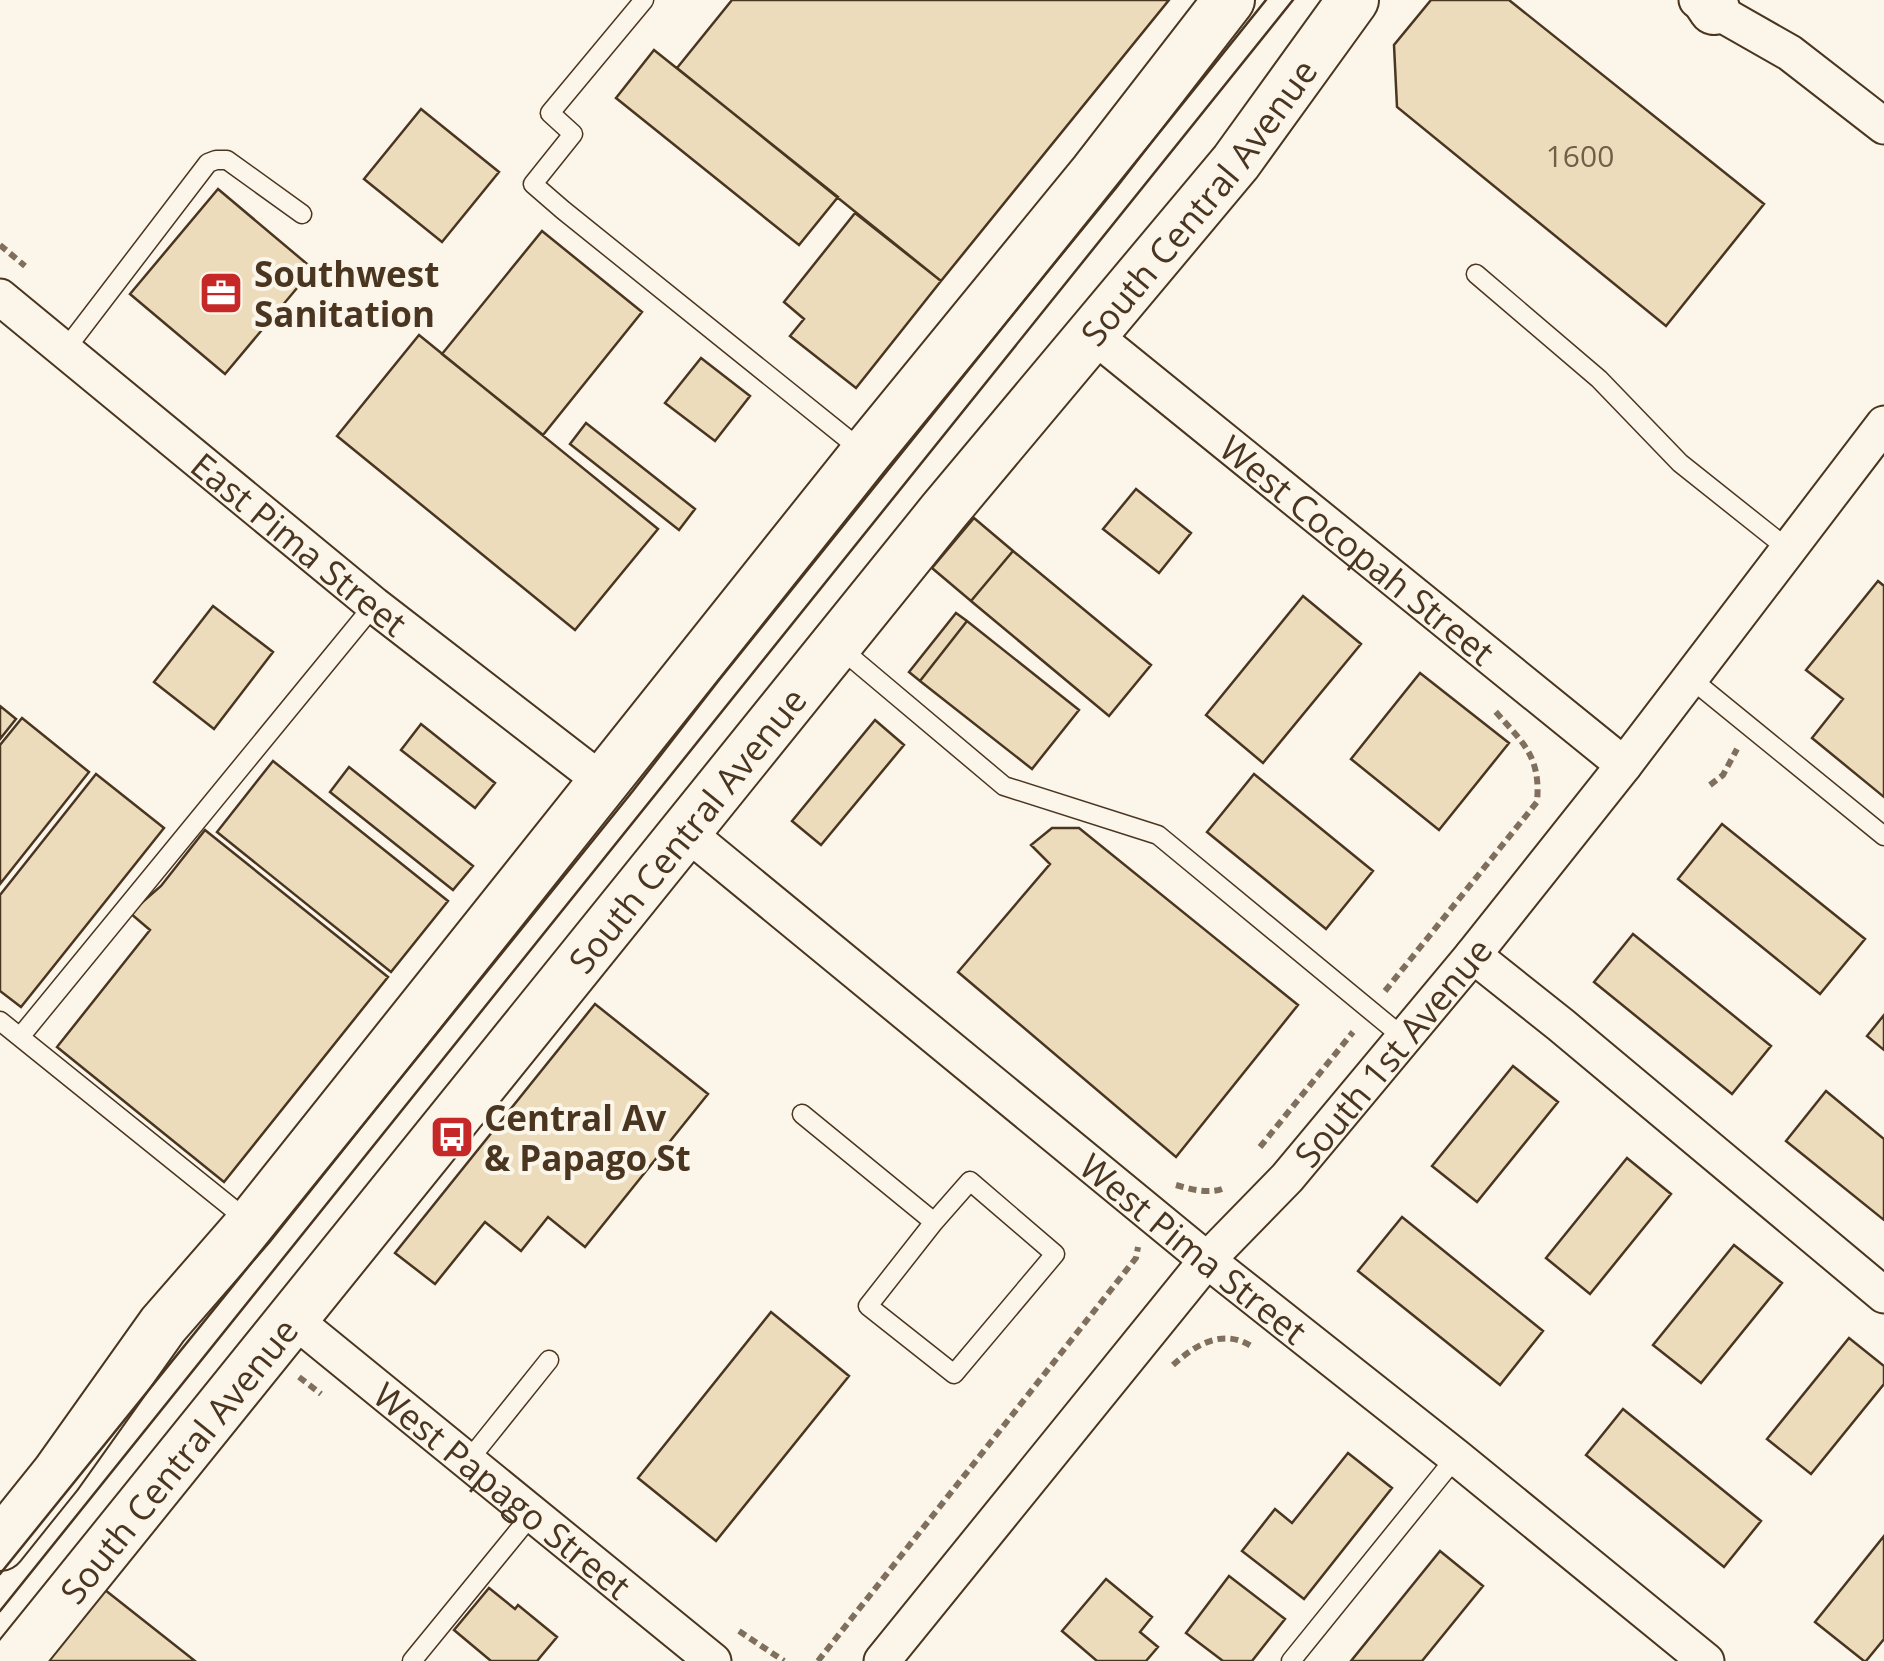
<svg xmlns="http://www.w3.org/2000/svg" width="1884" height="1661" font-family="'Open Sans',sans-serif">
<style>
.building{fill:#ecdcbc;stroke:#4a3520;stroke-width:2.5}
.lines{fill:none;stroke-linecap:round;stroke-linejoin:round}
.service-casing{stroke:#4a3520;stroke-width:21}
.minor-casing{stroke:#4a3520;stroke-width:39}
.secondary-casing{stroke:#4a3520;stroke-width:54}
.path{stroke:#7f6f5c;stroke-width:6;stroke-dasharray:8 5;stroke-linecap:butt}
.service{stroke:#fbf6e9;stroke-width:18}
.minor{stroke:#fbf6e9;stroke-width:35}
.secondary{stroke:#fbf6e9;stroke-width:50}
.tram{stroke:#4a3520;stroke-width:2.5}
.labels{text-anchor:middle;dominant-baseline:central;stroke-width:8;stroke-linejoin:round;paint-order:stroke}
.number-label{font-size:30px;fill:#725f47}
.street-label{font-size:35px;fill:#4a3520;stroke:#fbf6e9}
.poi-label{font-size:35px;font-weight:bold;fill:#4a3520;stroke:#fbf6e9;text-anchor:start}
</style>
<rect width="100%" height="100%" fill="#fbf6e9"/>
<path class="building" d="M732 0H1169L941 281 677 68Z
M1431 0H1509L1764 204 1666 326 1397 107 1394 45Z
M654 50 838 197 799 245 616 98Z
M421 109 499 172 442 242 364 179Z
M218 189 313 269 225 374 130 294Z
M855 213 941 281 856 388 790 336 804 319 784 302Z
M542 231 642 312 543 435 442 354Z
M419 335 658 529 575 630 337 436Z
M701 358 750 396 715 441 665 403Z
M586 423 695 509 679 530 570 444Z
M1136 489 1191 533 1159 573 1103 529Z
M974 518 1013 551 971 601 932 568Z
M1013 551 1151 665 1109 716 971 601Z
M1878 581 1884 586V797L1812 738 1843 699 1806 670Z
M1303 596 1361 644 1263 763 1206 715Z
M213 606 273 652 214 729 154 682Z
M956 613 967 621 920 681 909 672Z
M967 621 1079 710 1032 769 920 681Z
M1420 673 1509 743 1439 830 1351 759Z
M0 706 16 719 0 739Z
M22 718 89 772 0 884V745Z
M875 720 904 745 821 845 792 821Z
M421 724 495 783 475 808 401 750Z
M273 761 448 901 391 972 217 832Z
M349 767 473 866 453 890 330 792Z
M96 774 164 828 21 1007 0 991V895Z
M1254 774 1373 871 1326 929 1207 832Z
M1722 824 1865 939 1820 994 1678 879Z
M1052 828H1079L1298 1005 1176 1157 958 972 1050 864 1031 845Z
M205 830 388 977 224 1182 57 1047 150 930 130 913 161 886Z
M1633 934 1771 1046 1732 1094 1594 982Z
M595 1004 708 1094 585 1247 548 1217 521 1251 485 1222 435 1284 395 1253Z
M1884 1015V1050L1867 1036Z
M1513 1066 1558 1102 1477 1202 1432 1166Z
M1826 1091 1884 1139V1220L1786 1141Z
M1627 1158 1671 1194 1590 1294 1546 1258Z
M1402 1217 1543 1331 1500 1385 1358 1271Z
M1734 1245 1782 1283 1701 1383 1653 1345Z
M771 1312 849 1376 716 1541 638 1478Z
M1849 1338 1884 1366V1384L1811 1474 1767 1439Z
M1623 1409 1761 1521 1724 1567 1586 1455Z
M1348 1453 1392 1488 1304 1599 1242 1551 1275 1509 1292 1523Z
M1884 1536V1639L1866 1661H1864L1815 1622Z
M1440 1551 1483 1586 1422 1661H1351Z
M1229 1576 1285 1619 1252 1661H1223L1186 1633Z
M1106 1579 1152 1617 1140 1632 1158 1647 1146 1661H1097L1062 1631Z
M100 1586 195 1661H40Z
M489 1588 515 1609 518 1605 557 1637 537 1661H491L454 1630Z"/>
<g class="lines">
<defs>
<path id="service" d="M644 0 550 113 573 134 533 184 563 210 865 453
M1476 274 1599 379 1680 463 1788 549
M65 350 208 163 216 160H227L302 214
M840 648 1004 786 1158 835 1404 1038
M1690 678 1884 836
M0 1021 247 1220
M20 1037 374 605
M802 1114 934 1222 868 1306 954 1374 1055 1254 970 1181 934 1222
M468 1461 549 1360
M412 1661 533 1513
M1291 1661 1456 1457"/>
<g id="minor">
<path d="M1697 0 1790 53 1884 126"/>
<path id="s1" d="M0 297 374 605 603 782"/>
<path id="s2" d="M1092 334 1624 765"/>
<path id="s3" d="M685 831 1207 1260 1456 1457 1706 1661"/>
<path d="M1473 955 1561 1025 1884 1295"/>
<path id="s4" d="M292 1318 713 1661"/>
<path id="s5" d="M882 1661 1207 1260 1287 1178 1473 955 1624 765 1884 424"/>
</g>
<g id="secondary">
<path d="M1708 0 1714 9"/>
<path d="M0 1545 57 1474 163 1325 251 1224 866 453 1095 173 1229 0"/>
<path id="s6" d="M16 1661 943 512 1236 162 1353 0"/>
</g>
</defs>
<use href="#service" class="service-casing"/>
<use href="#minor" class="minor-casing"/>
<use href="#secondary" class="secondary-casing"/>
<path class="path" d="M0 245 25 266
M1710 785 1723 775 1737 749
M1385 991 1537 802C1541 756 1523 743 1495 711
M1260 1147 1353 1032
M1176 1185C1190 1189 1208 1194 1222 1189
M1173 1365C1195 1345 1222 1328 1251 1346
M299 1377 321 1394
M739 1631 784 1661
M818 1661 1136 1258 1138 1247"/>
<use href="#service" class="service"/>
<use href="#minor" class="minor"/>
<use href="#secondary" class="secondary"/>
<path class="tram" d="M0 1574 632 792 719 680 1266 0
M0 1611 1293 0"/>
</g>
<defs>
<symbol id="office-square" viewBox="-11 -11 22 22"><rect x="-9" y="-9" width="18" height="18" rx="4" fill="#c62828" stroke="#fbf6e9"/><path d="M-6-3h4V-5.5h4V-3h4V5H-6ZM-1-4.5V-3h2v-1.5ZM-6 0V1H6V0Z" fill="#fff"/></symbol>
<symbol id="bus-square" viewBox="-11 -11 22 22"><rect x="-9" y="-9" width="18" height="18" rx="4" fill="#c62828" stroke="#fbf6e9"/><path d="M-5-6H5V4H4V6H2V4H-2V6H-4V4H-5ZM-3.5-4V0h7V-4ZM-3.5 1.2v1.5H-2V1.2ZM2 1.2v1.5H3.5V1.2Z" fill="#fff"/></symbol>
</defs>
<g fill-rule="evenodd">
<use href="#office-square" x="196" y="268" width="50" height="50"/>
<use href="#bus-square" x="427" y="1112" width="50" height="50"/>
</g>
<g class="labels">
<g class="number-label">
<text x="1580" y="155">1600</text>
</g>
<g class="street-label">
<text stroke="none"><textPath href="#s6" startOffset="1878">South Central Avenue</textPath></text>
<text stroke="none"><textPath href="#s1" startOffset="388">East Pima Street</textPath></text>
<text stroke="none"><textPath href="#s2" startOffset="342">West Cocopah Street</textPath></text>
<text stroke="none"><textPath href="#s6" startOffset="1068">South Central Avenue</textPath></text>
<text stroke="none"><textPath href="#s5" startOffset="795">South 1st Avenue</textPath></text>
<text stroke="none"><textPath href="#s3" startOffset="658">West Pima Street</textPath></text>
<text stroke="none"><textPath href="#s6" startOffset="258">South Central Avenue</textPath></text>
<text stroke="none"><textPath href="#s4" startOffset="272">West Papago Street</textPath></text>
</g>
<g class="poi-label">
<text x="254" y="273">Southwest<tspan x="254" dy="40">Sanitation</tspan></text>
<text x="484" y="1117">Central Av<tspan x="484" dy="40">&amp; Papago St</tspan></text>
</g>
</g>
</svg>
